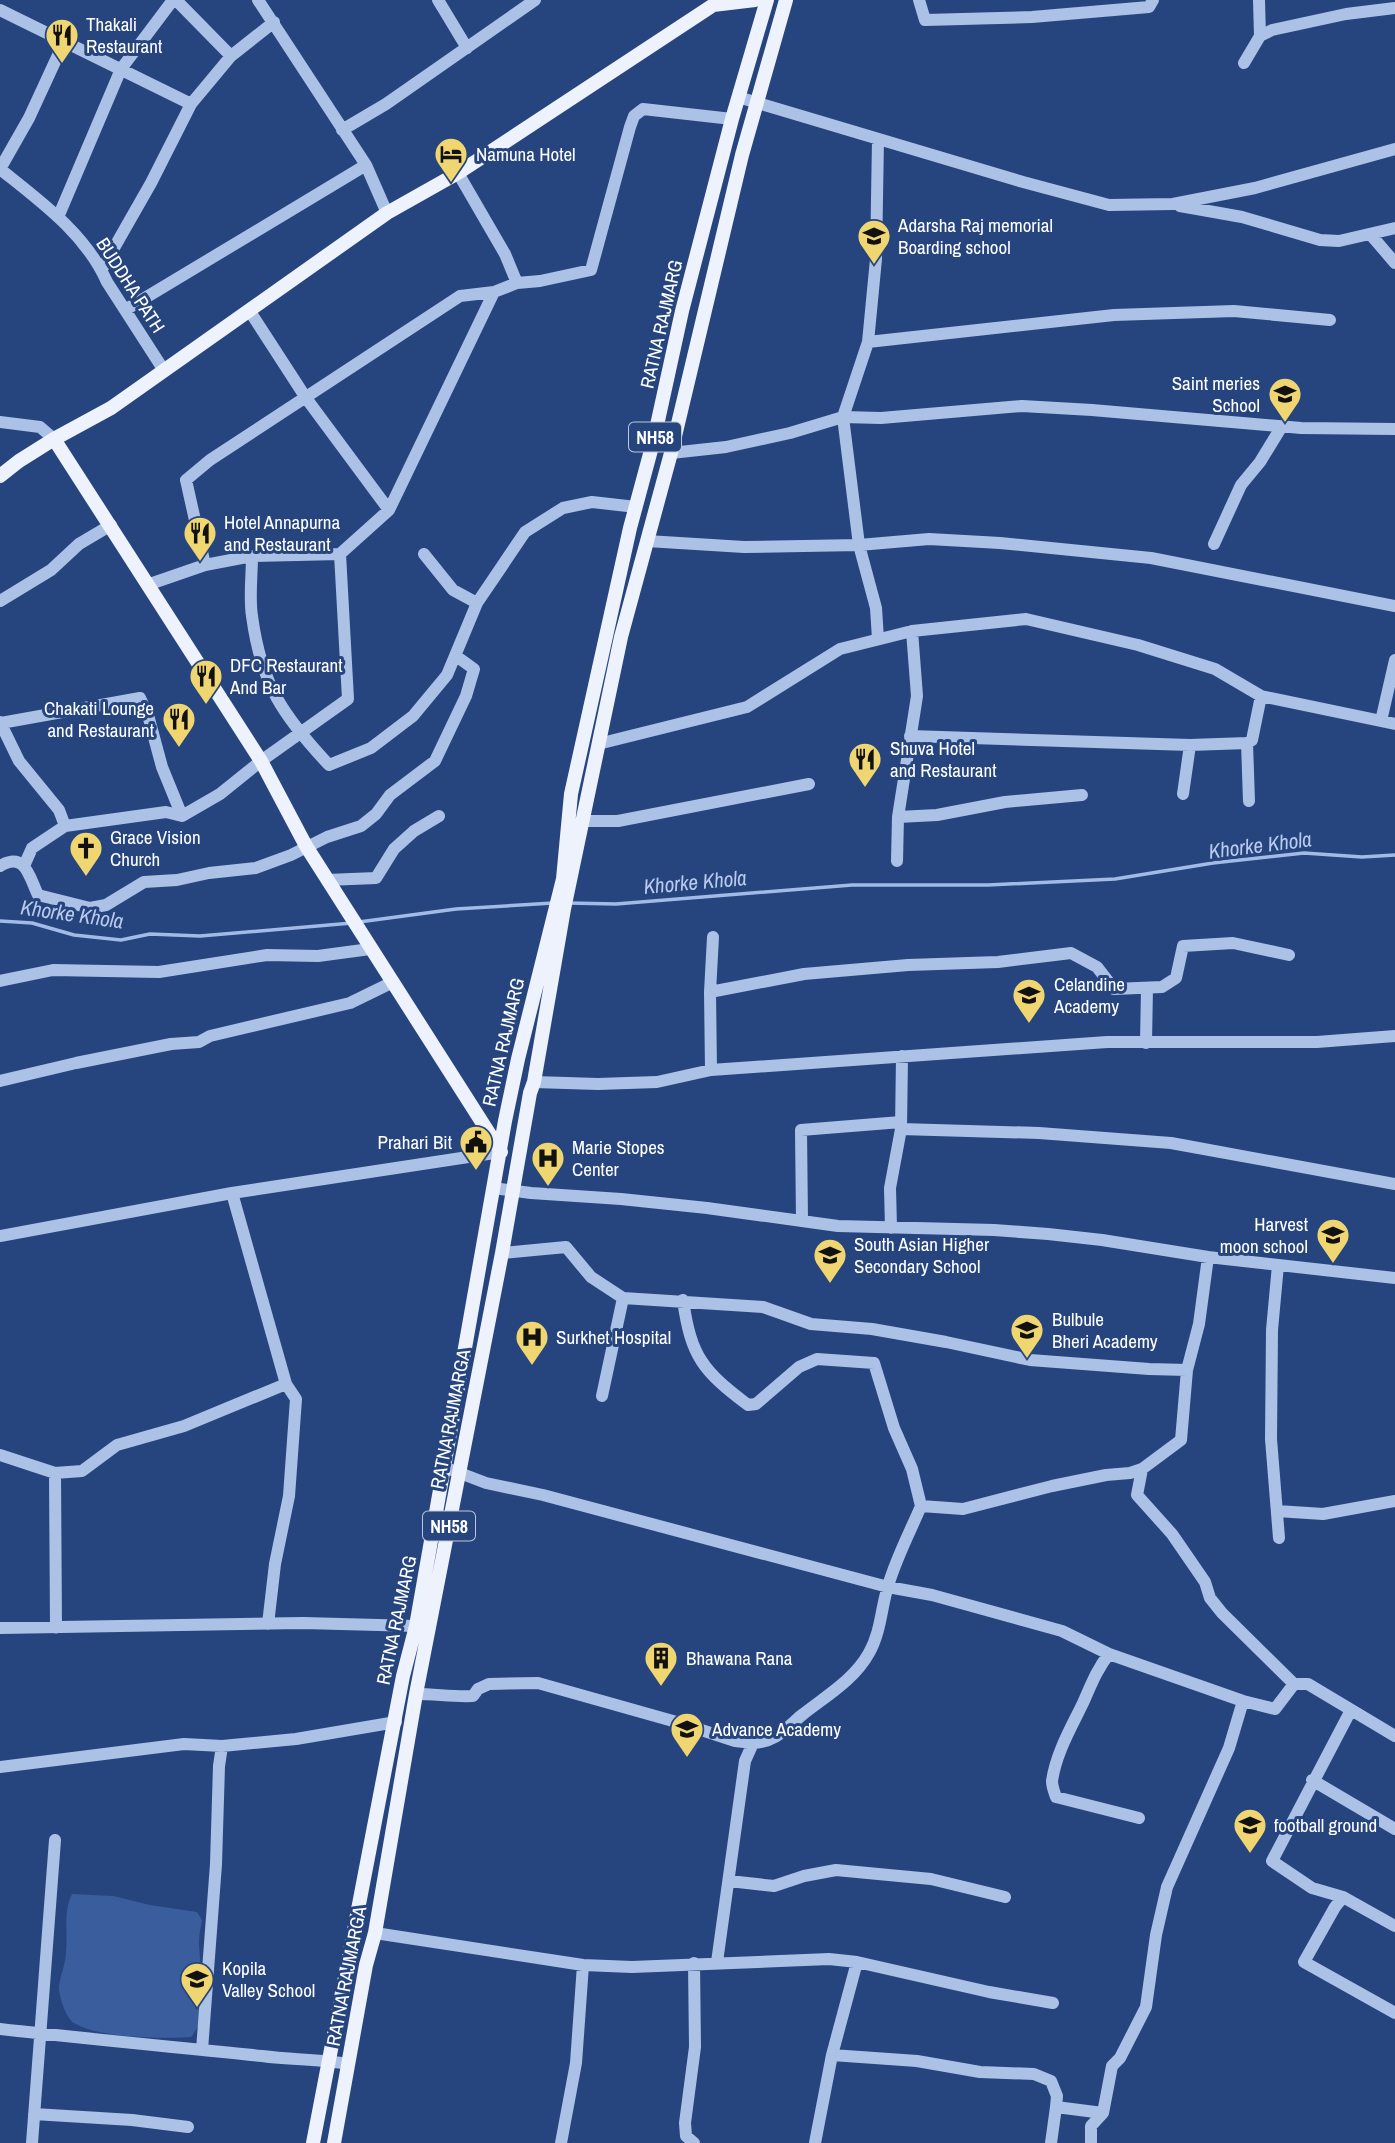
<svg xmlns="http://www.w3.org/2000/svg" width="1395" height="2143" font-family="'Archivo Narrow',sans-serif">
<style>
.green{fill:#3a5d9d}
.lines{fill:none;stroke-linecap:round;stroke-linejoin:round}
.stream{stroke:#a1bbe6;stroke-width:3.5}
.minor{stroke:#acc1e6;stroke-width:12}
.major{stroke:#edf2fd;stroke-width:14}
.labels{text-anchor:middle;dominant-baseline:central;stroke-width:6;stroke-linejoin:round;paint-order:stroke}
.shield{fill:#26457f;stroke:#bec7d9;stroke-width:2}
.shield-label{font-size:18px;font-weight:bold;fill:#fff}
.poi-label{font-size:19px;fill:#fff;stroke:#26457f;text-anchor:start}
.street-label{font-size:19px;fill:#fff;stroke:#26457f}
.water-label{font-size:21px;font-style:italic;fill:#b8cbed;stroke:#26457f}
</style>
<rect width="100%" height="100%" fill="#26457f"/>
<path class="green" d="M72 1894 113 1896 150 1905 197 1912 202 1920C201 1927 199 1934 199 1941 199 1971 212 2013 191 2037 163 2039 98 2038 74 2023 66 2018 60 1999 59 1989 59 1977 66 1965 66 1952 68 1933 63 1912 72 1894Z"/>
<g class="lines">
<path class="stream" d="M568 903 616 904 852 885H988L1115 879 1213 863 1304 853 1362 857 1395 855
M0 921 32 923 74 935 121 940 150 934 200 936 352 923
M359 922 456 909 553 903"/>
<path class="minor" d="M176 0 231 56
M258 0 366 165 387 213
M438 0 467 48
M919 0 925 20 1032 17 1149 7 1153 0
M0 10 191 104
M1260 36 1272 30 1346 14 1395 8
M1244 63 1260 36 1259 0
M738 97 1023 182 1109 205 1173 204 1255 188 1395 149
M342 130 386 104 535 0
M0 169C40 201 86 234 107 282L163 369
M0 169 29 118 65 40
M458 173 505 254 517 283
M1180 206 1242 217 1320 240 1339 241 1395 228
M59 215 121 69 173 0
M1371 235 1395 263
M102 269 151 183 191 104 231 56 274 22
M125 310 366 165
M249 310 306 398 389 510
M868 342 1114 315 1234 311 1330 320
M0 422 40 427 54 439
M671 453 726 447 790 433 843 417 881 418 1022 406 1092 410 1301 428 1395 429
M647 541 744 547 859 545 929 539 1000 543 1151 558 1395 606
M1214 544 1241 485 1260 462 1282 426
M424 554 453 590 477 603
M252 556C252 575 249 597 252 616 261 684 283 716 329 765L371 748 413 716 447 675 477 603 525 532 563 508 592 502 636 507
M205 565 252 556 340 554 389 510 494 292
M147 585 205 565 186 480 210 460 460 296 494 292 517 283 540 281 591 270 630 127 634 116 643 109 732 119
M0 601 51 570 79 544 111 525
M878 639 876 608 859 545 843 417 868 342 876 259 878 139
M1381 721 1395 660
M0 722 19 761 59 810 65 826
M1 723 140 698 148 715 162 767 182 816
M910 736 1190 745 1247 743 1252 740 1261 696
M1247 743 1249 801
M598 744 747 707 840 649 912 631 1026 619 1138 645 1215 669 1261 696 1395 724
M1183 794 1190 745
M898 817 937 815 1005 802 1082 795
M583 821H618L809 784
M897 861 898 817 917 696 912 631
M0 866C25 851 29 876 38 895L90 908 106 905 144 882 177 880 209 873 256 868 291 855 327 837 361 826 376 814 390 795 435 761 466 696 474 669 456 656
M24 866 32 848 65 826 166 812 182 816 220 794 261 761 348 699 340 554
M327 880 376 878 394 849 414 831 439 816
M0 981 53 970 159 972 267 955 318 956 370 949
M710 992 804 974 908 965 998 962 1071 953 1097 967 1114 989 1162 987 1176 978 1183 946 1233 943 1289 955
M1146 1043 1147 988
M711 1070 710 992 713 937
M0 1081 76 1063 171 1044 199 1042 210 1036 350 1003 393 982
M534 1082 598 1084 657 1082 711 1070 1107 1042H1317L1395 1036
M901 1129 1039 1133 1171 1143 1395 1184
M493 1188 531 1193 621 1199 707 1208 838 1226 994 1230 1048 1234 1102 1240 1208 1257 1395 1278
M802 1221 801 1130 901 1122
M891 1228 890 1188 901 1129 902 1056
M0 1236 232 1193 501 1152
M502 1253 566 1247 591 1277 623 1298 763 1307 811 1324 872 1329 946 1342 1030 1360 1149 1369 1187 1370
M1208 1257 1199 1324 1187 1370 1181 1440 1142 1469 1137 1495 1172 1534 1205 1582 1210 1598 1222 1613 1294 1684
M1278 1265 1272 1330 1271 1439 1279 1538
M683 1300C691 1357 703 1371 748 1405L756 1404 799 1367 817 1359 874 1363 894 1428 912 1469 921 1506
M602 1396 623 1298
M0 1455 55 1473 82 1471 117 1445 184 1426 286 1384 232 1193
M444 1467 486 1483 543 1495 888 1587 932 1595 1062 1631 1109 1654 1243 1701 1275 1709 1294 1684H1308L1395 1736
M55 1473 56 1628
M1277 1511 1323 1514 1395 1501
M268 1624 275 1564 289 1496 296 1399 286 1384
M0 1628 303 1623 416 1626
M1109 1654C1097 1669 1091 1685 1083 1703 1071 1728 1056 1753 1052 1781 1052 1787 1054 1791 1056 1797L1139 1818
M416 1694C436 1694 453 1697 473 1696L478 1689 489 1684 538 1683 680 1723 735 1741 753 1743
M1351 1710 1272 1861 1312 1888 1343 1897 1395 1926
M0 1767 184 1744 222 1746 296 1739 396 1722
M1312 1780 1395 1829
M729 1881 774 1886 804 1876 836 1870 931 1879 1005 1897
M1343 1897 1335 1907 1304 1962 1395 2013
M375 1933 583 1965 632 1967 829 1959 857 1962 832 2055 917 2061 980 2072 1034 2074 1051 2081 1057 2096 1056 2107 1103 2113 1112 2066 1120 2058 1146 2007 1156 1935 1167 1887 1229 1748 1243 1701
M717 1962 745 1761 753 1743C776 1742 785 1729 802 1715 826 1696 854 1680 869 1653 881 1632 881 1608 888 1586 896 1558 910 1532 921 1506L963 1509 1052 1486 1106 1475 1130 1473 1142 1469
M857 1962 989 1992 1053 2003
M694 1963 695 2047 685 2123 686 2136 694 2143
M0 2029C87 2039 175 2047 262 2056 291 2060 320 2059 348 2064
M202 2050 216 1864 219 1766 222 1746
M34 2114 132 2120 188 2127
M32 2143 55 1840
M561 2143 576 2063 583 1965
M815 2143 832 2055
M1051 2143 1056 2107
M1091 2143V2126L1103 2113"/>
<path class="major" d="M713 5 755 0
M54 439 261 761 306 846 501 1152
M0 476 19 461 54 439 111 408 387 213 458 173 721 0
M313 2143 403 1676 416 1626 505 1121 518 1059 563 879 571 794 630 528 654 439 682 311 732 119 767 0
M334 2143 366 1965 375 1933 416 1694 502 1253 530 1093 534 1082 564 909 621 637 671 453 742 155 786 0"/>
</g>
<defs>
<symbol id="restaurant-pin" viewBox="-11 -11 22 30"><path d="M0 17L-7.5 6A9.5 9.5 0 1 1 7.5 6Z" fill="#efd671" stroke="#26457f"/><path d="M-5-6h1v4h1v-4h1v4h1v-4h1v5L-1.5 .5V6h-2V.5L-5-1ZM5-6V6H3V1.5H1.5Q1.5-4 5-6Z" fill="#111"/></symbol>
<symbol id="hotel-pin" viewBox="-11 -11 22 30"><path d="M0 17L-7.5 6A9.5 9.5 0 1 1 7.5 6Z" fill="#efd671" stroke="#26457f"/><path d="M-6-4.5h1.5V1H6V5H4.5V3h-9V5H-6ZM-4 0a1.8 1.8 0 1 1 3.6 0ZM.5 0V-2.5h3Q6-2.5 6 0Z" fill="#111"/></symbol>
<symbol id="school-pin" viewBox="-11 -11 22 30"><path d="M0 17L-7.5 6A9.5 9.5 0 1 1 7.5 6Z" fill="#efd671" stroke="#26457f"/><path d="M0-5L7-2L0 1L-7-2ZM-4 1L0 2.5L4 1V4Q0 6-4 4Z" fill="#111"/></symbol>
<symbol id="church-pin" viewBox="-11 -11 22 30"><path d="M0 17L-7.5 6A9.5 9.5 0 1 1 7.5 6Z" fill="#efd671" stroke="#26457f"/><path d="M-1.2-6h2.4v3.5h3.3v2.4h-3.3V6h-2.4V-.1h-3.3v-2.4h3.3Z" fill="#111"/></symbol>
<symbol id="civic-pin" viewBox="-11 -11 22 30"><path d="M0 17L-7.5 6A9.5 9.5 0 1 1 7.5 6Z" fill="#efd671" stroke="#26457f"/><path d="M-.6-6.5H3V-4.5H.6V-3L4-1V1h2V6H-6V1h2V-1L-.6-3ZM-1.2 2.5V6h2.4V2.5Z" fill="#111"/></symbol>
<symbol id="hospital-pin" viewBox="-11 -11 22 30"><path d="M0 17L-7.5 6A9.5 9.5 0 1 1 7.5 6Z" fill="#efd671" stroke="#26457f"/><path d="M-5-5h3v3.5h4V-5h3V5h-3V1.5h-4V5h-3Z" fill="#111"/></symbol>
<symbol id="building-pin" viewBox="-11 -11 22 30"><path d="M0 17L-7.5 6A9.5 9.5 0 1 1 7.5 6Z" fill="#efd671" stroke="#26457f"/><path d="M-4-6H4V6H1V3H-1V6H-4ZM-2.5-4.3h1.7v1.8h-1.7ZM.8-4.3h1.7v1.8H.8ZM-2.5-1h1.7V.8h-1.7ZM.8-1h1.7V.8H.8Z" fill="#111"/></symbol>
</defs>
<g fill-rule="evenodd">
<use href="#restaurant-pin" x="43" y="16" width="38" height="52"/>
<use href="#hotel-pin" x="432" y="135" width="38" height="52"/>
<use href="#school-pin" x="855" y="217" width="38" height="52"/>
<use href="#school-pin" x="1266" y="375" width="38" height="52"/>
<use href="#restaurant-pin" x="181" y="514" width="38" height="52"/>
<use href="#restaurant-pin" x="187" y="657" width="38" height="52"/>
<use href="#restaurant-pin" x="160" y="700" width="38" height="52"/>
<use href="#restaurant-pin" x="846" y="740" width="38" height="52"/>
<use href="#church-pin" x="67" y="829" width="38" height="52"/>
<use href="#school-pin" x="1010" y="976" width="38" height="52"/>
<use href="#civic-pin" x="457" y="1123" width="38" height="52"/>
<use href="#hospital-pin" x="529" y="1139" width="38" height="52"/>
<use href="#school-pin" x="1314" y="1216" width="38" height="52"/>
<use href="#school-pin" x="811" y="1236" width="38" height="52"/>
<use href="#school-pin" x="1008" y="1311" width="38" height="52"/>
<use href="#hospital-pin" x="513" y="1318" width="38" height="52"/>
<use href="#building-pin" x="642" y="1639" width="38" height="52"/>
<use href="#school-pin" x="668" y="1710" width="38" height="52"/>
<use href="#school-pin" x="1231" y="1806" width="38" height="52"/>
<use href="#school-pin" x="178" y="1960" width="38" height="52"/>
</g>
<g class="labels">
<g class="shield">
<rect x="629" y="422.5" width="52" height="29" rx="5"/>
<rect x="423" y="1511.5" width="52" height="29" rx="5"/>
</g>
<g class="shield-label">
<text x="655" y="437">NH58</text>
<text x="449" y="1526">NH58</text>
</g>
<g class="poi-label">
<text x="86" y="24">Thakali<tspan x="86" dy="22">Restaurant</tspan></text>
<text x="476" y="154">Namuna Hotel</text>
<text x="898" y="225">Adarsha Raj memorial<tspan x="898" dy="22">Boarding school</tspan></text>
<text x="1260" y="383" text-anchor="end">Saint meries<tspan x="1260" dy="22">School</tspan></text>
<text x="224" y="522">Hotel Annapurna<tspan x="224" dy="22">and Restaurant</tspan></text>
<text x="230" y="665">DFC Restaurant<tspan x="230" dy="22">And Bar</tspan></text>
<text x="154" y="708" text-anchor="end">Chakati Lounge<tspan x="154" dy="22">and Restaurant</tspan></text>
<text x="890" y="748">Shuva Hotel<tspan x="890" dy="22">and Restaurant</tspan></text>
<text x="110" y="837">Grace Vision<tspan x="110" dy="22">Church</tspan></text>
<text x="1054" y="984">Celandine<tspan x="1054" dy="22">Academy</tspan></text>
<text x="452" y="1142" text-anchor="end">Prahari Bit</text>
<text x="572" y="1147">Marie Stopes<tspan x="572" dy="22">Center</tspan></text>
<text x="1308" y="1224" text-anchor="end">Harvest<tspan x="1308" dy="22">moon school</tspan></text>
<text x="854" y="1244">South Asian Higher<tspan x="854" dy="22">Secondary School</tspan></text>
<text x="1052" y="1319">Bulbule<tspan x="1052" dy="22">Bheri Academy</tspan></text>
<text x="556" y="1337">Surkhet Hospital</text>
<text x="686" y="1658">Bhawana Rana</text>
<text x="712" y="1729">Advance Academy</text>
<text x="1274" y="1825">football ground</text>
<text x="222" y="1968">Kopila<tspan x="222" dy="22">Valley School</tspan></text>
</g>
<g class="street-label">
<text transform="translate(131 285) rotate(57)">BUDDHA PATH</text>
<text transform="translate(661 324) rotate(-77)">RATNA RAJMARG</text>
<text transform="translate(503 1042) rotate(-77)">RATNA RAJMARG</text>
<text transform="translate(450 1419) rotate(-79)">RATNA RAJMARGA</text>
<text transform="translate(396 1620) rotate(-78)">RATNA RAJMARG</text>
<text transform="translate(346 1976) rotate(-79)">RATNA RAJMARGA</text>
</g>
<g class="water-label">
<text transform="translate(1260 845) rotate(-7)">Khorke Khola</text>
<text transform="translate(695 882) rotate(-5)">Khorke Khola</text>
<text transform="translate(72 914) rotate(8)">Khorke Khola</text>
</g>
</g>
</svg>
